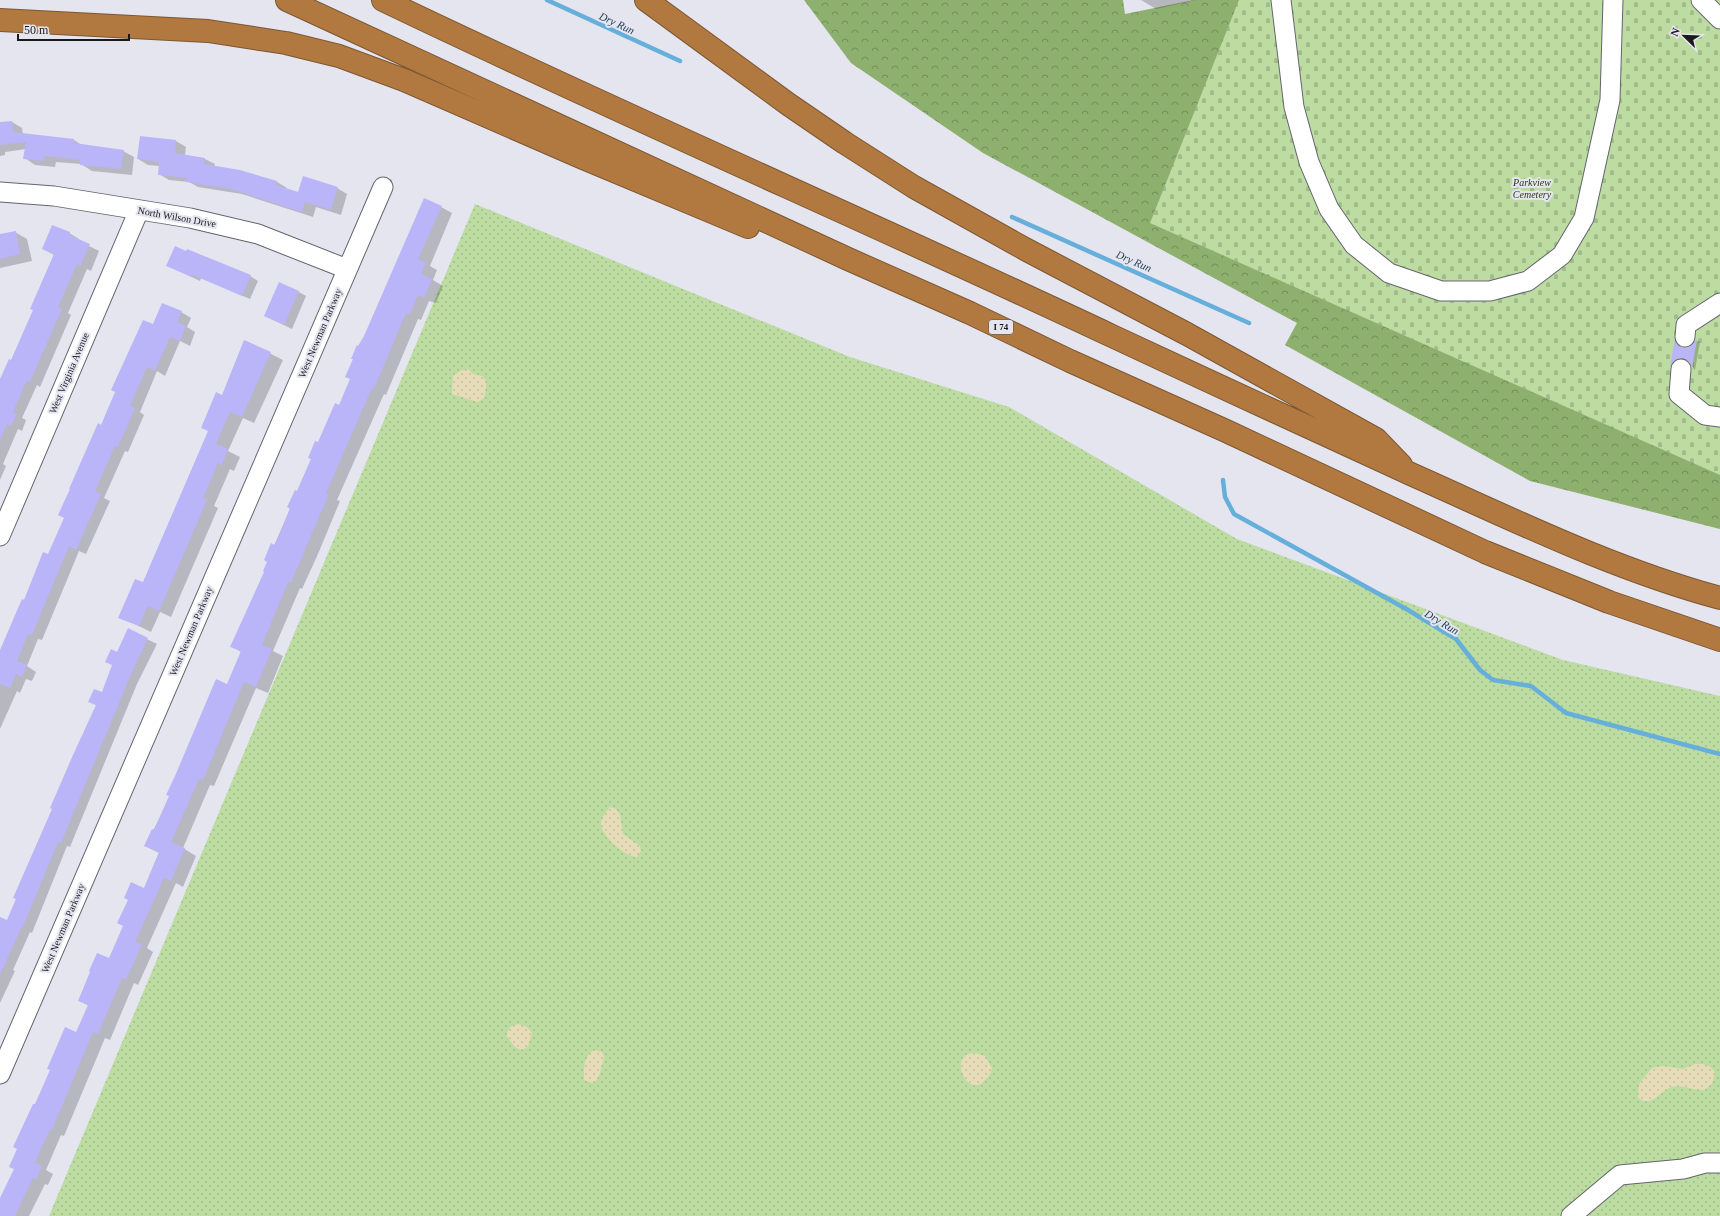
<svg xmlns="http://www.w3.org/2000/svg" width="1720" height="1216" font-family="Georgia,serif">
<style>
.grass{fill:url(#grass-dots)}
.forest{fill:url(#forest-crowns)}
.sand{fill:url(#sand-dots)}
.cemetery{fill:url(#cemetery-stones)}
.shadow{fill:#0003}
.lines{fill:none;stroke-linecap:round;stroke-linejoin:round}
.stream{stroke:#65afda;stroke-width:4.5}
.building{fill:#bab4f9}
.minor-casing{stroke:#64646e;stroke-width:21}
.highway-casing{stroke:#7c5733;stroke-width:24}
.minor{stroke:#fff;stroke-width:19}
.highway{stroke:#b1793f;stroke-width:22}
.labels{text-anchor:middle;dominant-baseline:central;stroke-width:4;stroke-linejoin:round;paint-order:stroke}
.shield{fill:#e5e5f0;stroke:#57565c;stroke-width:1}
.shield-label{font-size:9px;font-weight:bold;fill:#1a191d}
.park-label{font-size:10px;font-style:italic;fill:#283e0f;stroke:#e5e5f0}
.street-label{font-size:10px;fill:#1a191d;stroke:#e5e5f0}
.water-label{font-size:11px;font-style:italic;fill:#1a3b4e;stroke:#e5e5f0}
</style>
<defs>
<pattern id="grass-dots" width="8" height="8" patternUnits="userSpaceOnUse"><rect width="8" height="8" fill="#bcdca1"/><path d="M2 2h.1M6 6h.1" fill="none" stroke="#a1bc8a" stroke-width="1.8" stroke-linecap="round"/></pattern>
<pattern id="forest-crowns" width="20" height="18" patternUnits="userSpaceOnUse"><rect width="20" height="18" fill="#8eb06f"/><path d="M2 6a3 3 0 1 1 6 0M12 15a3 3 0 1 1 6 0" fill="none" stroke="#738e5b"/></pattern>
<pattern id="sand-dots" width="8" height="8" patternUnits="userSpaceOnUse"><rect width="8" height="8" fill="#e6ddb8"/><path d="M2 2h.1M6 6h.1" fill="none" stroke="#c5bd9e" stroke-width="1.8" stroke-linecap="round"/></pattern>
<pattern id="cemetery-stones" width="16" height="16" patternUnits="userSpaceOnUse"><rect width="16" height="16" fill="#bcdca1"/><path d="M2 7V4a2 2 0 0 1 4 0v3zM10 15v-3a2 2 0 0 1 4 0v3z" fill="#a1bc8a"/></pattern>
</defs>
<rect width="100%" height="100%" fill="#e5e5f0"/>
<path class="grass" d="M475 204 850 357 1009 407 1237 539 1563 660 1720 696V1216H49Z"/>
<path class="forest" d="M804 0H1123L1125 14 1194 0H1264L1720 461V529L1530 481 1285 345 1297 323 983 153 851 63Z"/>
<path class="sand" d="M468 369 473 374 482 376 486 381C486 390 487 399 477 402L452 394 453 376 460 371Z
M610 807 616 809 620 815 623 834 640 846 641 851 637 857C626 857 601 836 601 824 601 818 606 812 610 807Z
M518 1024 527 1027 532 1033 528 1047 521 1050 515 1047 506 1035 510 1027Z
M594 1050 602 1052 604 1057 600 1073 597 1080 593 1083 584 1080C584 1068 583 1057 594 1050Z
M975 1053 985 1056 992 1068C991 1074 988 1077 984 1081 966 1099 947 1053 975 1053Z
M1695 1064C1703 1063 1712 1066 1715 1073L1712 1084 1704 1090C1693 1091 1681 1083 1669 1088 1659 1093 1650 1108 1638 1098L1639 1084 1652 1068 1663 1066 1683 1069Z"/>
<path class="cemetery" d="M1239 0H1720V475L1150 223Z"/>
<path class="shadow" d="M1141 0H1196L1156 9Z
M12 122 22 128 23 135 74 140 83 146 123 151 134 157 132 175 92 171 81 164 56 162 55 167 35 165 25 158 26 149 5 152V155L0 156V123Z
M141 137 176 141 186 147 185 155 205 159 215 164 214 167 277 182 287 188 286 189 299 193 337 188 347 194 341 215 316 207 313 217 242 194 198 187 189 182 169 180 159 174 160 166 148 165 138 159Z
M441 207 452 213 430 266 437 270 433 280 443 286 436 303 429 301 421 320 418 319 386 395 384 394 337 500 340 501 318 554 302 589 300 588 273 651 283 656 268 693 256 688 214 786 210 785 183 848 196 856 183 887 176 883 147 948 153 952 138 985 134 983 110 1040 105 1038 64 1136 61 1135 46 1170 53 1174 48 1185 45 1184 29 1216H0V1201L15 1169 10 1167 35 1106 77 1033 89 1006 79 1000 109 959 144 889 159 853 145 846 228 686 241 652 231 646 265 572 274 546 318 443 340 407 351 379 359 347Z
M15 232 27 239 32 261 0 268V235Z
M69 233 79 239V241L99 251 91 271 87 269 68 313 71 315 40 387 37 385 22 418 26 420 22 431 18 429 3 464 6 466 0 480V382L12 362 34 310 54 255 43 249Z
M168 266 250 276 258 281 250 299 201 278 200 281Z
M299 292 306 296 292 329 265 316Z
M181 312 191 318 187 327 195 332 190 346 180 341 165 376 157 371 140 412 144 415 128 452 125 451 104 498 110 501 86 554 79 551 42 640 38 639 27 666 36 672 32 681 26 679 20 693 17 691 0 729V652L49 555 65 518 101 426 153 325Z
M245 341 283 360 254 423 243 418 228 451 240 457 234 471 230 469 214 506 218 508 171 617 160 612 151 632 120 617 144 584 209 431Z
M1675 341 1684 349 1691 348 1697 341 1700 342 1695 370 1693 368 1692 363 1687 360 1680 361 1674 368 1671 367Z
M128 630 157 644 137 684 70 847 67 846 32 933 30 932 13 970 15 971 0 1003V925L7 921 97 706 90 701 102 693Z"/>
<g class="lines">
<path class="stream" d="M547 0 680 61
M1012 217 1249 323
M1223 480 1225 497 1234 514 1408 610 1456 639 1480 670 1493 680 1531 686 1566 713 1720 754"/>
</g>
<path class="building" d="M12 121 13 132 74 139V143L124 150 121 169 80 165V160L45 156 44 161 23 159 26 142 0 145V122Z
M140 136 176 140 175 153 205 158 204 164 240 170 277 181 276 185 298 192 303 176 338 187 331 210 305 202 302 212 231 189 186 182 187 178 158 175 159 162 137 159Z
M424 198 442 206 418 259 426 263 421 274 432 279 424 298 418 295 410 314 406 313 374 389 372 388 326 493 329 494 306 547 291 583 288 582 262 645 272 649 256 687 244 682 203 780 199 779 171 842 185 848 171 881 164 878 135 942 142 944 126 980 122 978 98 1034 93 1032 52 1130 50 1129 35 1163 42 1166 37 1179 33 1178 15 1216H0V1198L14 1169 9 1167 17 1149 13 1147 33 1104H35L50 1070 47 1069 65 1027 76 1032 88 1005 78 1001 90 972 89 971 97 953 109 958 123 926 117 923 128 900 124 898 131 882 144 888 159 852 144 846 152 829 154 830 169 796 166 795 175 776 216 679 227 684 241 651 230 647 264 572 263 571 267 562 264 560 271 543 274 545 279 536 290 509 287 507 295 490 297 491 311 459 308 458 315 441 318 442 335 403 339 405 350 379 345 377 353 359H351L357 345 358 346 364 336Z
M52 225 70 232 69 235 90 244 80 266 77 264 58 307 62 309 30 382 27 380 13 412 17 414 11 426 7 424 0 440V379L9 359 11 360 33 310 30 309 54 254 42 249Z
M16 231 20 254 0 259V234Z
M175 246 186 251 187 249 251 275 242 296 193 275 192 277 166 266Z
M279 282 299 291 284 325 264 316Z
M162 303 182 311 177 322 186 326 180 341 170 337 155 371 147 367 130 406 135 408 118 447 115 446 95 491 101 494 76 550 69 546 32 635 28 634 17 661 27 665 22 677 16 674 10 688 0 684V650L22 599 24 600 43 552 48 554 64 518 58 515 70 489H69L98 423 101 425 115 392 111 390 143 320 153 324Z
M1675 339 1678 346 1684 348 1690 347 1697 339 1692 369 1691 364 1688 360 1682 358 1676 359 1670 367Z
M244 340 271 352 242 417 230 412 216 444 228 449 222 465 218 463 203 498 207 500 159 611 148 606 139 626 118 618 135 579 143 582 208 431 201 428 216 392 222 395Z
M128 628 148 638 129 679 61 843 58 842 22 929 21 928 0 975V917L7 920 16 899 13 898 52 809 50 808 73 755 96 705 88 702 94 689 102 692 112 665 105 662 111 649 117 652Z"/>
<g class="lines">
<defs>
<path id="minor" d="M1281 0 1294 107 1309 162 1329 209 1354 245 1389 273 1441 291H1490L1528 281 1562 255 1584 218 1610 100 1613 0
M1701 0 1720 19
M0 192 54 196 190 218 258 234 347 269
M1685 337 1686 325 1720 303
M1681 369 1679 394 1705 415 1720 417
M0 536 139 210
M0 1074 383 187
M1571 1216 1620 1175 1683 1169 1705 1163H1720"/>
<path id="highway" d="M287 0 848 259 970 313 1070 361 1224 430 1485 552 1609 602 1720 640
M383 0C624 116 870 222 1112 336 1212 383 1313 429 1413 475 1514 520 1613 569 1720 598
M646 0 788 104 845 143 914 187 1025 249 1187 334 1376 439 1401 465
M0 20 208 31 286 43 339 56 404 80 583 158 748 227"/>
</defs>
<use href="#minor" class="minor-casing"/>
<use href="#highway" class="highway-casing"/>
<use href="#minor" class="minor"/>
<use href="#highway" class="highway"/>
</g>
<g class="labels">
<rect class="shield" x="989" y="320" width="24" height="14" rx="3"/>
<g class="shield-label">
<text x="1001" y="327">I 74</text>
</g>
<g class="park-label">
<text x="1532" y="182">Parkview<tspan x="1532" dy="12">Cemetery</tspan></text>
</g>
<g class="street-label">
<text transform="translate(177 217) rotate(10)">North Wilson Drive</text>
<text transform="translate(320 333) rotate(-67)">West Newman Parkway</text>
<text transform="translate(69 373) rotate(-67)">West Virginia Avenue</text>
<text transform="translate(191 631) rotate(-67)">West Newman Parkway</text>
<text transform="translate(63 928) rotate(-67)">West Newman Parkway</text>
</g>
<g class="water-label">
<text transform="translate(617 23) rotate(25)">Dry Run</text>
<text transform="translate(1134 261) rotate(24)">Dry Run</text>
<text transform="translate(1442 622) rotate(31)">Dry Run</text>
</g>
</g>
<g transform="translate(1684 36) rotate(293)" stroke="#e5e5f0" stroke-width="3" paint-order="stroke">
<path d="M0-3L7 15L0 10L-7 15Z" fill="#1a191d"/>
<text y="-6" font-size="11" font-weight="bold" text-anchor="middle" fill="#1a191d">N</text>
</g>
<path d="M18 34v6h111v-6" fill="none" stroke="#1a191d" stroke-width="2"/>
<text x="24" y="34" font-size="12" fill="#1a191d" stroke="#e5e5f0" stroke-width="3" paint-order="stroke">50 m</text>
</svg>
